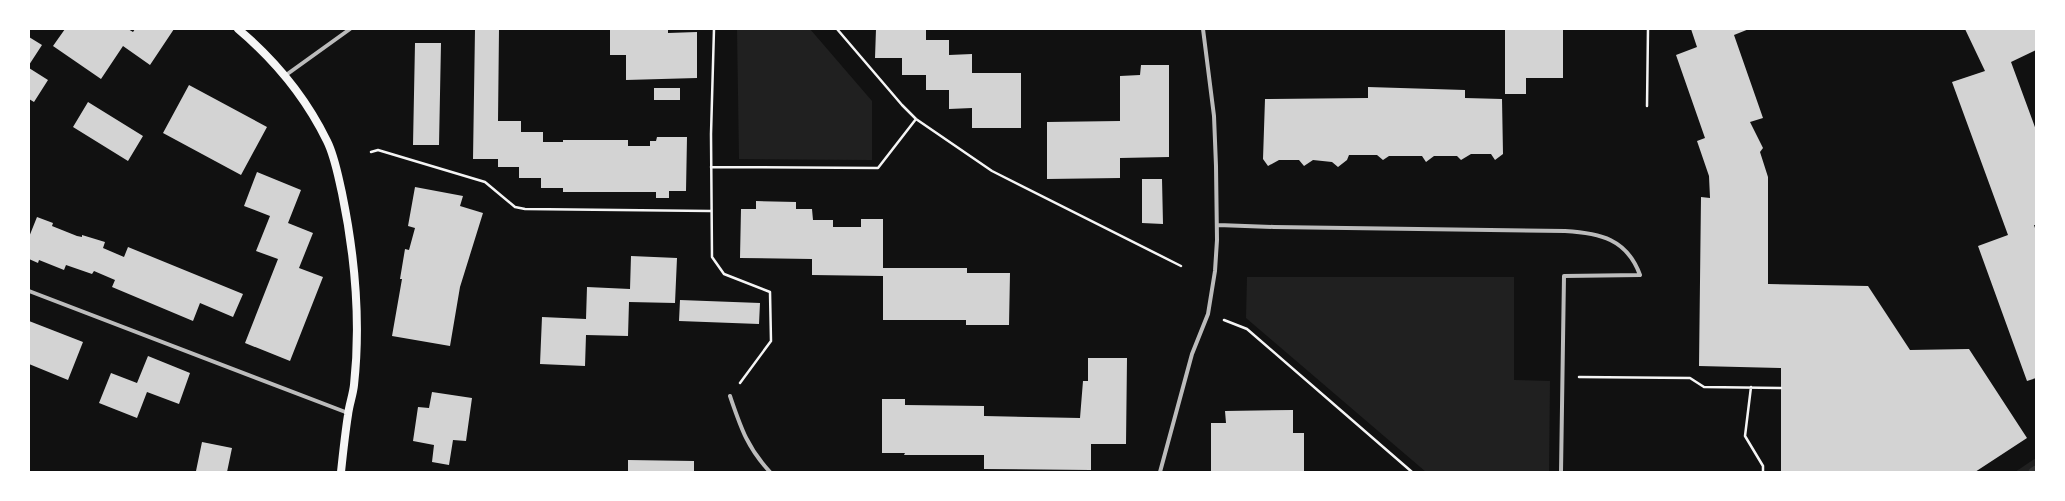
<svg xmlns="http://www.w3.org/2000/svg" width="2065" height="501" font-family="'Golos Text',sans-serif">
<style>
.green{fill:#202020}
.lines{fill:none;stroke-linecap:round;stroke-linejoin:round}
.stream{stroke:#333;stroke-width:9}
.building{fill:#d3d3d3}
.path{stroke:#f5f5f5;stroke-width:2.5}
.minor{stroke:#bcbcbc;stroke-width:4}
.secondary{stroke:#f5f5f5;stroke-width:8}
</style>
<rect width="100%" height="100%" fill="#111"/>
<path class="green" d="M737 29H810L872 101V160L739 159Z
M1247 277H1514V380L1550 381 1549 472H1426L1246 318Z
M2036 458V472H2015Z"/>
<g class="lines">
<path class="stream" d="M2033 472 2036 470"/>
</g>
<path class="building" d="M65 29H128L133 32 135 29H174L150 65 123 46 101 79 53 46Z
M475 29H499L498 121H521V132H543V142H563V140H628V146H650V141H656L657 137H687L686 191H669V198H656V192H563V188H541V178H519V167H498V159H473Z
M610 29H668V33L697 32V78L626 80V55H610Z
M876 29H926V40H949V55L972 54V73H1021V128H972V108L949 109V90H926V75H902V58H875Z
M1505 29H1563V78H1526V94H1505Z
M1691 29H1749L1734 35 1763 118 1750 122 1763 148 1760 152 1768 177V284L1868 286 1910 350 1969 349 2027 438 1975 472H1781V368L1699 366 1701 197 1710 198 1709 176 1697 141 1705 138 1676 55 1697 47Z
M1965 29H2036V50L2011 62 2036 130V225H2034L2036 231V378L2027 381 1978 246 2008 235 1952 82 1985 71Z
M29 37 42 45 29 65Z
M415 43H441L439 145H413Z
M1141 65H1169V157L1120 158V178L1047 179V122L1120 121V76L1140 75Z
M29 68 48 80 34 102 29 99Z
M189 85 267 127 241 175 163 133Z
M1368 87 1465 90V98L1502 99 1503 154 1495 160 1491 154H1471L1461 160 1457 156H1434L1426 162 1422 156H1389L1383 160 1377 155H1349L1347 160 1338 167 1332 162 1313 160 1304 166 1299 160H1279L1268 166 1263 159 1265 99 1368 98Z
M654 88H680V100H654Z
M88 102 143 136 128 161 73 127Z
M257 172 301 190 288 223 313 233 299 268 323 277 290 361 245 343 278 259 256 251 270 216 244 206Z
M1142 179H1162L1163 224 1142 223Z
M415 187 463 196 460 206 483 213 460 287 450 346 392 336 402 279H400L405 249 409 250 415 228 408 226Z
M756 201 796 202V209H812L813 220H833V227H861V219H883V268H967V273H1010L1009 325H966V320H883V276L812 275V259L740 258 741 209H756Z
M37 217 53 223 52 226 77 236 82 237V235L105 242 103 248 124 257 128 247 243 294 233 317 200 303 193 321 112 287 115 280 94 271 92 274 66 265 64 270 39 260 38 263 29 259V237Z
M631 256 677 258 675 303 629 302 628 336 586 335 585 366 540 364 542 317 586 319 587 287 630 289Z
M680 300 760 303 759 324 679 321Z
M29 321 83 342 68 380 29 364Z
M148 356 190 373 179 404 147 392 137 418 99 403 111 373 137 383Z
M1088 358H1127L1126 444H1091V470L984 469V455H904L905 453H882V399H905V405L984 406V416L1080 418 1083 381H1088Z
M432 392 472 398 466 441 453 440 449 465 432 462 434 445 413 441 418 407 429 408Z
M1293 410V433H1304V472H1211V423H1226L1225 411Z
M202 442 232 448 227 472 196 471Z
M628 460 694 461V472H628Z"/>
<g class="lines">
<path class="path" d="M714 29 711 134 712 257 724 274 770 292 771 341 740 383
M837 29 902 105 916 119 992 171 1181 266
M1647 106 1648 29
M371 152 378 150 485 182 515 207 525 209 710 211
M711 167 878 168 916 119
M1224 320 1247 329 1412 472
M1579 377 1690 378 1704 387 1781 388
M1751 387 1745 436 1763 466V472"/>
<path class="minor" d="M286 75 350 29
M1218 225 1274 227 1565 231C1600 233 1627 239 1640 275L1564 276 1561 472
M29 291 348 413
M730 396C741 428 747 447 770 472
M1160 472 1192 354 1208 314 1215 271 1217 240 1216 166 1214 116 1203 29"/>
<path class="secondary" d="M238 29C276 61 305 96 327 141 335 157 338 176 342 193 355 256 361 321 354 385 353 395 349 405 348 415 345 434 343 453 341 472"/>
</g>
<rect width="2065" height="501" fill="none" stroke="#ffffff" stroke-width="60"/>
</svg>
